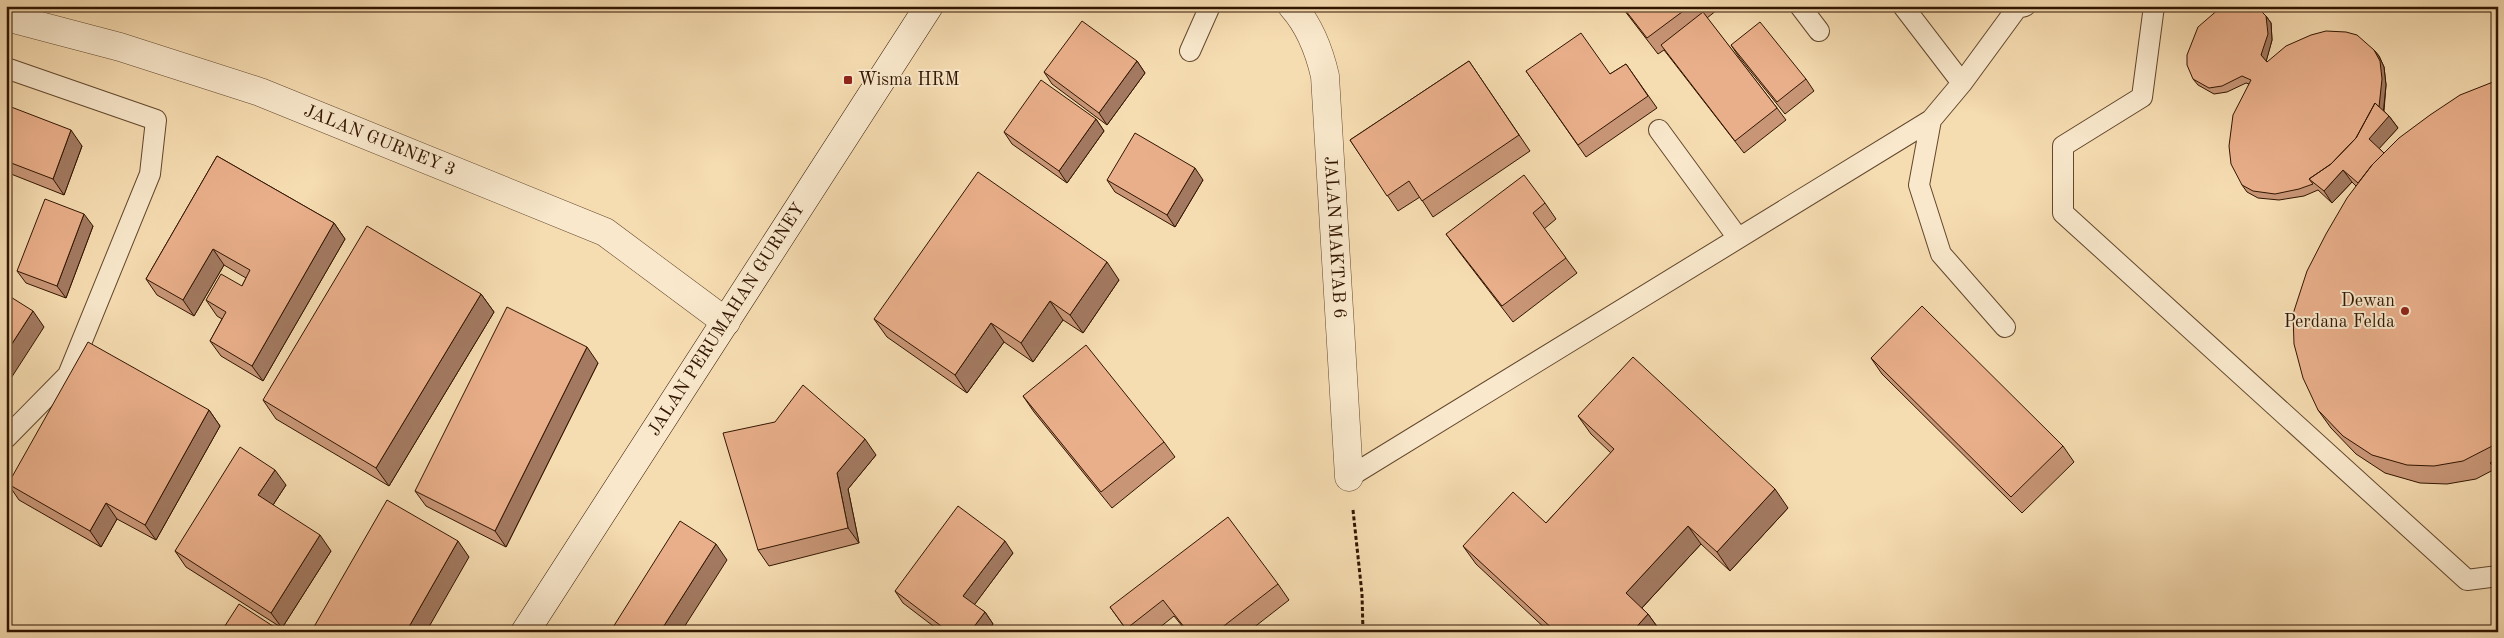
<svg xmlns="http://www.w3.org/2000/svg" width="2504" height="638" font-family="'Old Standard TT',serif">
<style>
.lines{fill:none;stroke-linecap:round;stroke-linejoin:round}
.lane-casing{stroke:#62472c;stroke-width:22}
.street-casing{stroke:#62472c;stroke-width:29}
.secondary-casing{stroke:#311500;stroke-width:29}
.path{stroke:#311500;stroke-width:3;stroke-dasharray:4 2.5;stroke-linecap:butt}
.lane{stroke:#f9e8cc;stroke-width:20}
.street{stroke:#f9e8cc;stroke-width:28}
.secondary{stroke:#f9e8cc;stroke-width:28}
.wall{fill:#c89677;stroke:#311500}
.shaded-wall{fill:#a37a61;stroke:#311500}
.building{fill:#e9af8a;stroke:#311500}
.poi-dot{fill:#8f2418;stroke:#f9e8cc;stroke-width:2}
.labels{text-anchor:middle;dominant-baseline:central;stroke-width:4;stroke-linejoin:round;paint-order:stroke}
.poi-label{font-size:18px;fill:#311500;stroke:#f9e8cc;text-anchor:start}
.street-label{font-size:18px;fill:#311500;stroke:#f9e8cc}
</style>
<rect width="100%" height="100%" fill="#f6dcb1"/>
<filter id="stains"><feTurbulence type="fractalNoise" baseFrequency=".004" numOctaves="4"/><feColorMatrix values="0 0 0 0 .2 0 0 0 0 .09 0 0 0 0 .02 0 0 0 .5 -.17"/></filter>
<radialGradient id="worn" r=".72"><stop offset=".6" stop-color="#630" stop-opacity="0"/><stop offset="1" stop-color="#630" stop-opacity=".3"/></radialGradient>
<g class="lines">
<defs>
<path id="lane" d="M1800 6 1819 31
M1903 6 1962 83
M2154 6 2142 97 2063 146V213L2467 580 2498 576
M1190 51 1210 6
M6 68 156 120 150 174 68 375 6 438
M1931 120 1919 185 1941 254 2005 327
M1659 130 1738 238
M1349 477 1931 120 1962 83 2017 8 2025 6"/>
<g id="street">
<path id="s1" d="M1292 6C1310 26 1319 50 1325 76L1349 477"/>
<path id="s2" d="M6 17 120 47 260 92 605 232 726 322"/>
</g>
<g id="secondary">
<path id="s3" d="M525 632 929 6"/>
</g>
</defs>
<use href="#lane" class="lane-casing"/>
<use href="#street" class="street-casing"/>
<use href="#secondary" class="secondary-casing"/>
<path class="path" d="M1353 510 1362 594 1363 632"/>
<use href="#lane" class="lane"/>
<use href="#street" class="street"/>
<use href="#secondary" class="secondary"/>
</g>
<path class="wall" d="M1621 6H1722L1707 18 1777 108 1786 120 1744 153 1664 50 1658 54Z
M2266 16 2271 23 2272 40 2266 61 2267 62 2374 50 2379 56 2384 67 2386 85 2384 111 2389 116 2398 128 2379 148 2384 153 2498 81V472L2495 469 2476 479 2447 484 2420 483 2385 473 2356 454 2331 428 2318 410 2356 186 2352 182 2332 203 2318 190 2304 196 2279 200 2258 198 2247 192 2242 185 2249 84 2246 83 2227 92 2214 94 2198 85 2193 79Z
M1731 45 1806 79 1814 91 1785 114 1739 57Z
M1137 61 1145 73 1107 125 1052 84 1044 72Z
M1469 61 1530 151 1433 217 1420 197 1398 211 1350 140Z
M1626 64 1657 108 1586 157 1526 71 1610 74Z
M6 105 82 146 64 195 6 172Z
M1096 119 1104 131 1067 183 1012 144 1004 132Z
M217 156 334 223 345 239 263 381 221 356 210 341 222 319 217 316 206 300 242 286 246 278 224 265 194 316 157 295 146 279Z
M1107 180H1203L1175 227 1115 192Z
M1545 203 1556 219 1544 229 1577 273 1513 322 1457 249 1446 234Z
M93 226 66 298 26 283 17 271Z
M1119 280 1083 333 1063 320 1033 362 1004 342 967 393 887 337 874 319Z
M481 294 494 312 389 486 276 419 263 400Z
M1871 358 2063 446 2074 462 2022 513 1882 374Z
M598 363 506 547 426 506 415 491Z
M1023 396 1164 442 1175 457 1112 508 1034 412Z
M209 410 220 426 156 540 117 519 101 547 19 500 8 484Z
M1578 416 1788 508 1730 571 1701 544 1642 608 1648 614 1661 632H1549L1476 564 1463 546 1546 523 1611 453 1591 434Z
M876 455 848 489 859 543 769 566 758 550Z
M286 485 273 505 331 551 282 628 186 567 175 551Z
M1013 553 974 605 985 612 993 624 987 632H941L903 603 895 591Z
M1278 584 1289 600 1248 632H1187L1174 616 1154 632H1128L1110 607Z"/>
<path class="shaded-wall" d="M2266 16 2271 23 2272 40 2266 62 2261 55Z
M2374 50 2379 56 2384 67 2386 85 2383 115 2389 116 2398 128 2377 151 2356 159Z
M1137 61 1145 73 1107 125 1099 113Z
M1096 119 1104 131 1067 183 1059 171Z
M71 130 82 146 64 195 53 179Z
M1195 168 1203 180 1175 227 1167 215Z
M2343 170 2352 182 2332 203 2324 191Z
M84 214 93 226 66 298 57 286Z
M334 223 345 239 263 381 252 366Z
M213 249 224 265 194 316 183 300Z
M1107 262 1119 280 1083 333 1070 315Z
M481 294 494 312 389 486 376 468Z
M1050 301 1063 320 1033 362 1021 343Z
M33 311 44 327 6 386V353Z
M991 323 1004 342 967 393 955 375Z
M587 347 598 363 506 547 495 531Z
M209 410 220 426 156 540 145 525Z
M865 439 876 455 848 489 859 543 848 528 837 473Z
M275 470 286 485 269 511 258 495Z
M1775 489 1788 508 1730 571 1717 552Z
M106 503 117 519 101 547 90 531Z
M1688 526 1701 544 1639 611 1626 593Z
M320 535 331 551 282 628 271 613Z
M458 541 469 557 426 632H406Z
M1005 541 1013 553 972 608 963 596Z
M716 544 727 560 681 632H660Z
M985 612 993 624 987 632H970Z
M1648 614 1661 632H1632Z"/>
<path class="building" d="M1622 6H1690L1647 38Z
M2227 6H2256L2266 16 2268 34 2261 55 2267 62 2286 46 2311 35 2326 31 2346 32 2357 35 2374 50 2380 61 2382 79 2379 107 2375 103 2356 138 2331 164 2309 179 2313 184 2299 189 2275 194 2253 191 2242 185 2231 164 2229 146 2233 115 2251 80 2242 76 2222 86 2209 88 2193 79 2187 65V55L2198 27 2220 8Z
M1703 12 1777 108 1735 141 1661 45Z
M1082 21 1137 61 1099 113 1044 72Z
M1760 22 1806 79 1777 102 1731 45Z
M1581 33 1610 74 1626 64 1648 96 1578 145 1526 71Z
M1469 61 1519 135 1422 201 1409 181 1387 196 1350 140Z
M1041 80 1096 119 1059 171 1004 132Z
M2498 81V443L2463 461 2434 466 2407 465 2372 455 2343 436 2318 410 2303 378 2294 344 2293 314 2307 271 2326 234 2347 198 2372 165 2399 138 2430 115 2460 95 2493 82Z
M2375 103 2389 116 2369 139 2384 153 2372 165 2358 183 2343 170 2324 191 2309 179 2331 164 2356 138Z
M6 105 71 130 53 179 6 161Z
M1135 133 1195 168 1167 215 1107 180Z
M217 156 334 223 252 366 210 341 226 312 206 300 221 274 242 286 250 270 213 249 183 300 146 279Z
M978 172 1107 262 1070 315 1050 301 1021 343 991 323 955 375 874 319Z
M1524 175 1545 203 1533 213 1566 258 1502 306 1446 234Z
M45 199 84 214 57 286 17 271Z
M367 226 481 294 376 468 263 400Z
M6 294 33 311 6 353Z
M1922 306 2063 446 2011 497 1871 358Z
M507 307 587 347 495 531 415 491Z
M88 342 209 410 145 525 106 503 90 531 8 484Z
M1086 345 1164 442 1101 492 1023 396Z
M1633 357 1775 489 1717 552 1688 526 1626 593 1648 614 1632 632H1556L1463 546 1513 492 1546 523 1614 449 1578 416Z
M803 385 865 439 837 473 848 528 758 550 723 433 775 422Z
M240 447 275 470 258 495 320 535 271 613 175 551Z
M2498 459V469L2490 463Z
M387 500 458 541 406 632H311Z
M958 506 1005 541 963 596 985 612 970 632H949L895 591Z
M1228 517 1278 584 1216 632H1188L1163 600 1126 629 1110 607Z
M680 521 716 544 660 632H610Z
M239 604 282 632H221Z"/>
<g class="poi-dot">
<rect x="843" y="75" width="10" height="10" rx="2.5"/>
<circle cx="2405" cy="311" r="5"/>
</g>
<g class="labels">
<g class="poi-label">
<text x="858" y="80">Wisma HRM</text>
<text x="2395" y="301" text-anchor="end">Dewan<tspan x="2395" dy="21">Perdana Felda</tspan></text>
</g>
<g class="street-label">
<text stroke="none"><textPath href="#s2" startOffset="394">JALAN GURNEY 3</textPath></text>
<text stroke="none"><textPath href="#s1" startOffset="240">JALAN MAKTAB 6</textPath></text>
<text stroke="none"><textPath href="#s3" startOffset="372">JALAN PERUMAHAN GURNEY</textPath></text>
</g>
</g>
<rect width="2504" height="638" fill="none" stroke="#f6dcb1" stroke-width="25"/>
<rect x="8" y="8" width="2489" height="623" fill="none" stroke="#311500" stroke-width="2.5"/>
<rect x="12" y="12" width="2479" height="613" fill="none" stroke="#311500"/>
<rect width="100%" height="100%" filter="url(#stains)"/>
<rect width="100%" height="100%" fill="url(#worn)"/>
</svg>
